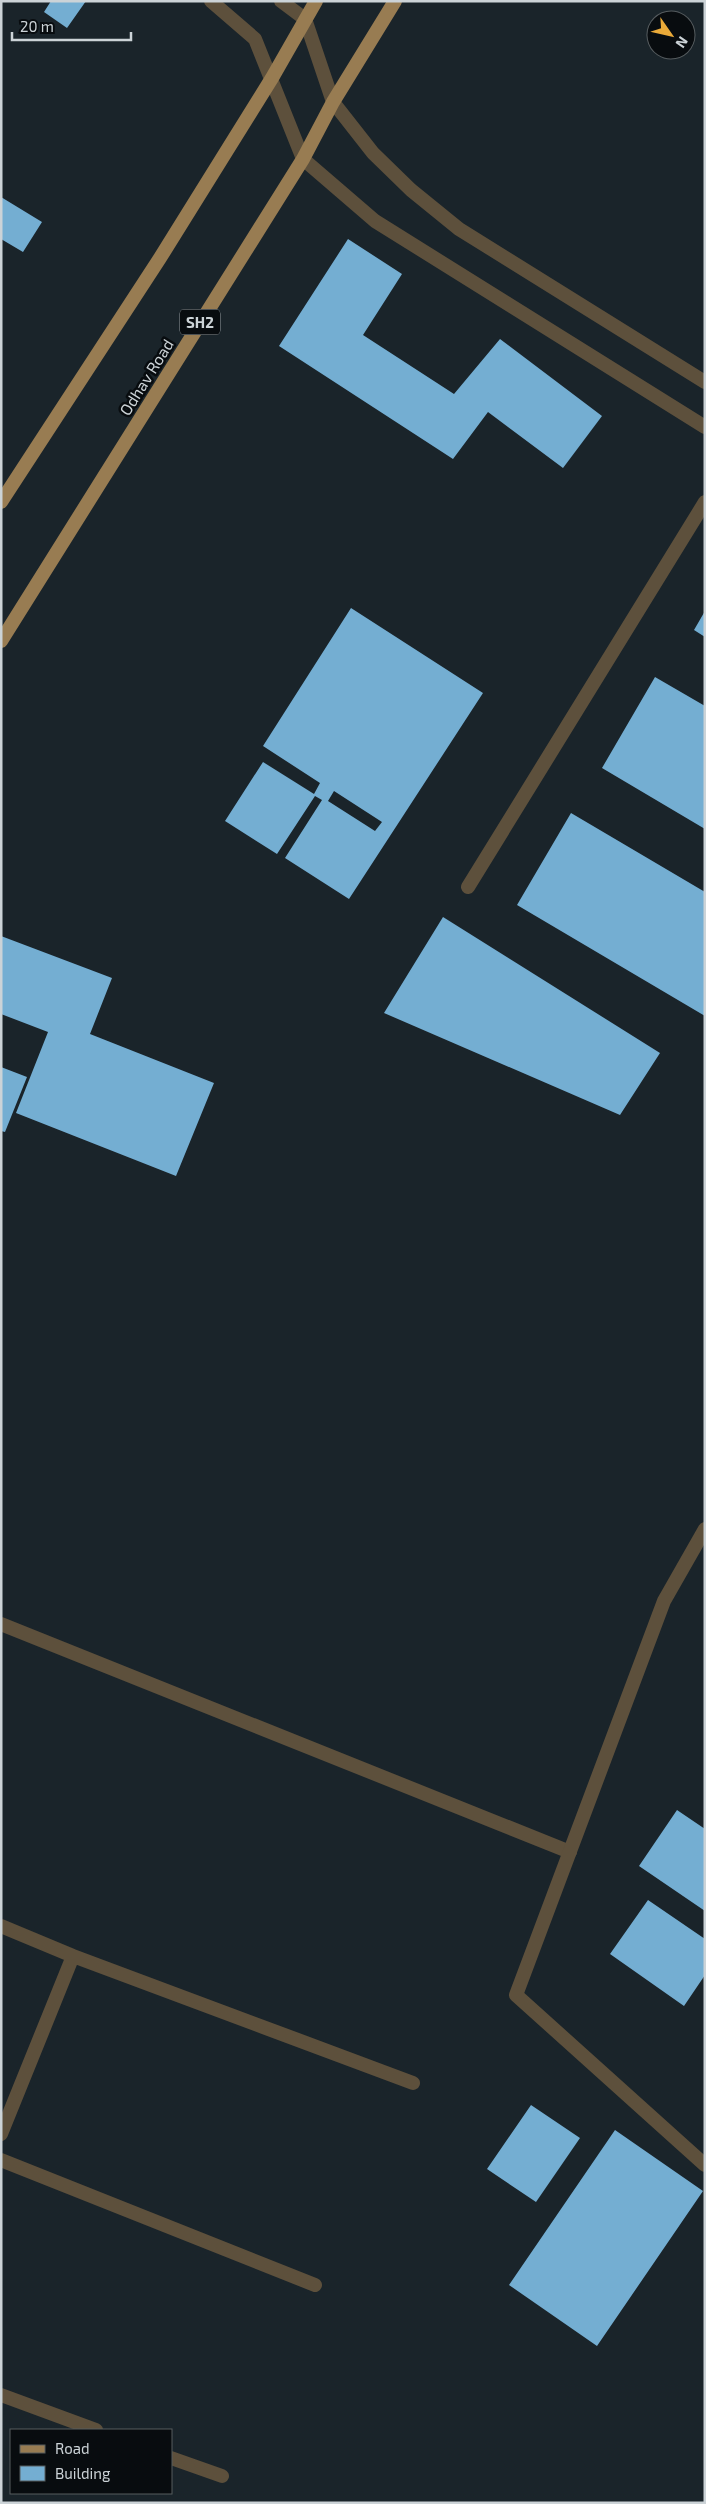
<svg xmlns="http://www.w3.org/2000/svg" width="706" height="2504" font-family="'Exo 2',sans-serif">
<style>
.building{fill:#74aed2;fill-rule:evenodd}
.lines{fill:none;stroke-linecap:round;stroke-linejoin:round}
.service{stroke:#5d503c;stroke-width:14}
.minor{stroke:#5d503c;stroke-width:14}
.tertiary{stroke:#5d503c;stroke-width:14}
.primary{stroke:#987c52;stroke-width:14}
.labels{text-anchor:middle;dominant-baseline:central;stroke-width:5;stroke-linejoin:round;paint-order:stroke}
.shield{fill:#080c0f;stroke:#91979b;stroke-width:1}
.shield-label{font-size:15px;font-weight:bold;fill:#ccd3d7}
.street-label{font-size:16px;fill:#ccd3d7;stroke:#080c0f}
</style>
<rect width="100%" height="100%" fill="#1a242a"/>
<path class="building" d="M51 1H86L67 28 44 12Z
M1 197 42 222 23 252 1 239Z
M348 239 402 274 363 335 454 394 500 339 602 416 563 468 488 412 453 459 279 346Z
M351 608 483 693 349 899 285 858 322 800 315 796 277 854 225 821 263 762 314 794 320 783 263 746ZM334 791 382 822 375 831 328 801Z
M705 611V637L694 630Z
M655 677 705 706V829L602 768Z
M571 813 705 892V1016L517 905Z
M443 917 660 1053 620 1115 384 1013Z
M1 936 112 978 90 1034 214 1083 176 1176 16 1113 48 1032 1 1014Z
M1 1067 27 1077 5 1132 1 1131Z
M677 1810 705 1829V1911L639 1866Z
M648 1900 705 1939V1975L684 2006 610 1954Z
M531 2105 580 2138 536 2202 487 2169Z
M615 2130 703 2191 597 2346 509 2285Z"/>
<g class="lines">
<path class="service" d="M468 887 705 502
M1 1624 570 1852
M1 1926 73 1956 413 2083
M1 2134 73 1956
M1 2160 315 2285
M1 2395 96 2430
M171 2458 222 2476"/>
<path class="minor" d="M705 1529 664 1601 516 1995 705 2165"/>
<path class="tertiary" d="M211 1 255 39 303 159 375 221 705 427
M281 1 305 19 333 102 373 153 411 190 459 229 705 382"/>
<path class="primary" d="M1 502 160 258 272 78 316 1
M1 641 303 159 333 102 395 1"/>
</g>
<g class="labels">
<rect class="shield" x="180" y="309.5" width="40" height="25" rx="4"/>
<g class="shield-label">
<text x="200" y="322">SH2</text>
</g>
<g class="street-label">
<text transform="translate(146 377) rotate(-58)">Odhav Road</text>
</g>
</g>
<rect width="706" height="2504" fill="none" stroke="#ccd3d7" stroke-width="5"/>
<rect x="10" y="2429" width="162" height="65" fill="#080c0f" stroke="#565c5f"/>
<rect x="20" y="2445" width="25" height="8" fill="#987c52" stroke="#565c5f"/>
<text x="55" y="2454" font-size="15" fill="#ccd3d7">Road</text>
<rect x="20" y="2466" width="25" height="15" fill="#74aed2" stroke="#565c5f"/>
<text x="55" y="2479" font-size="15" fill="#ccd3d7">Building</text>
<g transform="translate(671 35) rotate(124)"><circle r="24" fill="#080c0f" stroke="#565c5f"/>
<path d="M0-4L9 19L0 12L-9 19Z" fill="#eaaa39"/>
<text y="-8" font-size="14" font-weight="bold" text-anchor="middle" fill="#ccd3d7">N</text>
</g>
<path d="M12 32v8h119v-8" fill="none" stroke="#ccd3d7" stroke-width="2.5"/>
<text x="20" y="32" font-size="15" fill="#ccd3d7" stroke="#080c0f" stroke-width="4" paint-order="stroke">20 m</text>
</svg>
